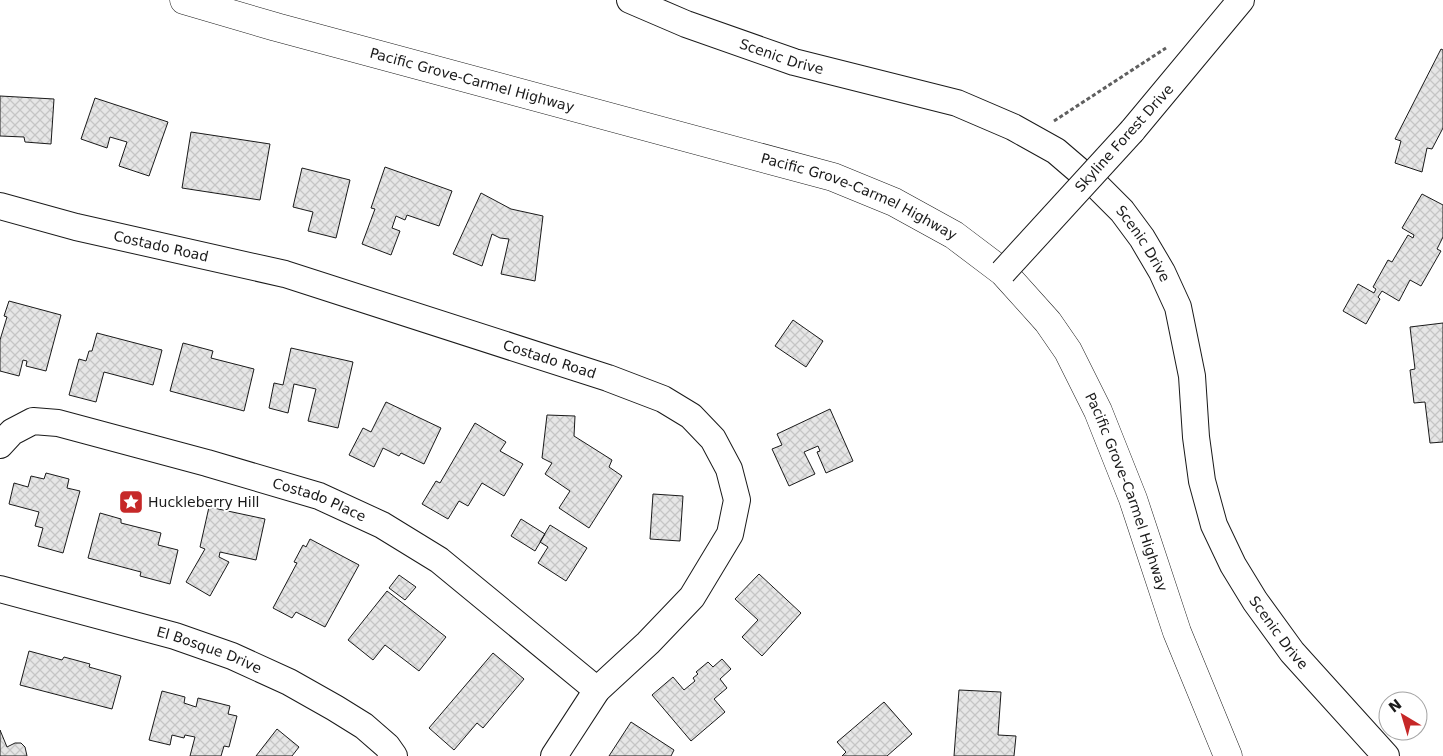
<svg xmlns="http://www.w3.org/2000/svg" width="1443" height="756" font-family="'DejaVu Sans',sans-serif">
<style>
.building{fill:url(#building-cross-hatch);stroke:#1a1a1a}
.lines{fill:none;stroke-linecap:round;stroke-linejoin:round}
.minor-casing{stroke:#1a1a1a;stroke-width:28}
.major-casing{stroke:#1a1a1a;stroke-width:29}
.path{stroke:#5f5f5f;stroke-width:3;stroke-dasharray:4 2.5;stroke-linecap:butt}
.minor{stroke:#fff;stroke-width:26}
.major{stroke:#fff;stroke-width:28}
.minor-bridge-casing{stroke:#1a1a1a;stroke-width:28;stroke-linecap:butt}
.minor-bridge{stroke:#fff;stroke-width:26}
.labels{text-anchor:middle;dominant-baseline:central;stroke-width:4;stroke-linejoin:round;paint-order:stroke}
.street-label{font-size:14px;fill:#1a1a1a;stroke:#fff}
.poi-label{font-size:14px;fill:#1a1a1a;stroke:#fff;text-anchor:start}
</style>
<defs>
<pattern id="building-cross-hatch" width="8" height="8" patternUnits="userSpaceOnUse" patternTransform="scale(1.25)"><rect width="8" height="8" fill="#e6e6e6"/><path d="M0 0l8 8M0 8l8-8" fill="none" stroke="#c5c5c5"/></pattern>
</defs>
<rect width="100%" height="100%" fill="#fff"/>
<path class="building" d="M1441 49 1443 50V128L1432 149 1427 148 1422 172 1395 163 1401 141 1395 139Z
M0 96 54 99 51 144 25 142 24 137 0 136Z
M95 98 168 122 149 176 119 166 127 142 110 137 107 148 81 139Z
M191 132 270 144 260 200 182 188Z
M385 167 452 191 439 226 407 215 405 220 396 216 392 228 400 231 391 255 362 244 375 209 371 208Z
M302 168 350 180 336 238 308 231 313 212 293 207Z
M481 193 511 209 543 216 535 281 501 274 509 239 500 238 492 234 482 266 453 254Z
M1422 194 1443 205V237L1437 249 1441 251 1421 286 1410 280 1399 301 1382 291 1378 297 1380 299 1366 324 1343 311 1358 284 1374 293 1376 289 1373 287 1388 260 1392 262 1408 235 1413 238 1414 235 1402 228Z
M9 301 61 315 46 371 26 366 27 361 23 360 19 376 0 371V340L7 317 4 316Z
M793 320 823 341 806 367 775 346Z
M1443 323V442L1430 443 1425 402 1414 403 1410 370 1415 369 1410 327Z
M97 333 162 350 153 385 104 372 96 402 69 395 79 359 86 361 89 351H92Z
M183 343 213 351 211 358 254 369 244 411 170 391Z
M291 348 353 362 338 428 308 421 316 389 294 384 288 413 269 408 274 383 283 385Z
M386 402 441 428 424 464 401 453 399 456 383 448 374 467 349 455 363 428 371 432Z
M830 409 853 461 826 473 817 452 820 451 818 446 804 452 815 474 789 486 772 449 782 445 777 434Z
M547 415 575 416 574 436 612 460 609 467 622 476 589 528 559 508 570 491 545 474 552 463 542 458Z
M475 423 506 442 500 451 523 464 504 496 482 483 468 506 459 501 448 519 422 504 436 481 440 483Z
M46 473 69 479 67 488 80 491 63 553 38 546 43 528 35 526 39 512 9 504 14 483 28 487 31 476 44 479Z
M653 494 683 496 680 541 650 539Z
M209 507 265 519 256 560 220 552 219 557 229 562 210 596 186 582 205 549 200 547Z
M100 513 121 519V523L161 533 158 545 178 550 170 584 140 576 141 572 88 558Z
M521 519 545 534 535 551 511 536Z
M550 525 587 548 566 581 538 563 548 547 540 542Z
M310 539 359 565 325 627 296 612 292 618 273 608 297 563 294 562 303 545 306 547Z
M759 574 801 613 762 656 742 637 758 620 735 599Z
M399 575 416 587 405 600 389 588Z
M387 591 446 637 419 671 385 645 373 660 348 640Z
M29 651 62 660 64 657 90 664 89 667 121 676 112 709 20 685Z
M493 653 524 679 483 728 477 723 454 750 429 728Z
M722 659 731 669 720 679 727 688 714 699 725 712 691 741 652 695 673 677 684 690 695 681 693 678 698 674 696 672 708 662 713 667Z
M959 690 1001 692 998 735 1016 736 1014 756H954Z
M162 691 185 697 184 703 196 707 198 698 230 706 228 714 237 716 229 747 224 746 221 756H190L195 737 185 735 184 738 172 735 170 745 149 740Z
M884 702 912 734 887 756H842L846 752 837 742Z
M631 722 674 750 671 756H609Z
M277 729 299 747 292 756H256Z
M0 730 7 747 15 743H21L25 747 27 756H0Z"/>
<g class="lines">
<defs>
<g id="minor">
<path id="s1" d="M630 0 686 24 794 62 957 103 1013 127 1056 151 1098 187 1122 211 1142 238 1162 272 1178 307 1192 376 1196 437 1202 481 1214 525 1233 565 1255 601 1292 652 1386 756"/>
<path d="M1132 131 1241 0"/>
<path id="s2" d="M0 206 76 227 285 274 608 378 663 399 691 416 713 439 729 469 737 500 730 534 692 597 648 643 597 690 554 756"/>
<path id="s3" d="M0 445 12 432 33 421 58 423 207 463 319 496 382 525 439 560 597 690"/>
<path id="s4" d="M0 589 175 636 232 656 289 682 335 708 364 726 387 746 394 756"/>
</g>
<g id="major">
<path id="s5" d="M184 0 276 27 833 177 894 202 954 235 1003 272 1048 322 1068 351 1098 411 1133 499 1177 632 1228 756"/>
</g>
</defs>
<use href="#minor" class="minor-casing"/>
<use href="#major" class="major-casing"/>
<path class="path" d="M1054 121 1166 48"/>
<use href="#minor" class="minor"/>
<use href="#major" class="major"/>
<defs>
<path id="minor-bridge" d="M1003 272 1132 131"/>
</defs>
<use href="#minor-bridge" class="minor-bridge-casing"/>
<use href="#minor-bridge" class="minor-bridge"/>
</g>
<defs>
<symbol id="sight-square" viewBox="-11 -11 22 22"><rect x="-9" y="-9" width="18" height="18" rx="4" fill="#c62828" stroke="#fff"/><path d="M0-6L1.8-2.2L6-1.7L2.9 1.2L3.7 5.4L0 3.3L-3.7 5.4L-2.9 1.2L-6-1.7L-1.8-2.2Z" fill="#fff"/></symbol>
</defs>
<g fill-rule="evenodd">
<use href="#sight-square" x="117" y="488" width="28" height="28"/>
</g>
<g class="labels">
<g class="street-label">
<text stroke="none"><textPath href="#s1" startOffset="162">Scenic Drive</textPath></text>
<text stroke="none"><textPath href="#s5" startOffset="299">Pacific Grove-Carmel Highway</textPath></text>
<text transform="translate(1124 138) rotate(-48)">Skyline Forest Drive</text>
<text stroke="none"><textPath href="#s5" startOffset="704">Pacific Grove-Carmel Highway</textPath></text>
<text stroke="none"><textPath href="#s2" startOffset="166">Costado Road</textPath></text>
<text stroke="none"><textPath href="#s1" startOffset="582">Scenic Drive</textPath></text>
<text stroke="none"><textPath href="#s2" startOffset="571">Costado Road</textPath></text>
<text stroke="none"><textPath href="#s5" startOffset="1124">Pacific Grove-Carmel Highway</textPath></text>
<text stroke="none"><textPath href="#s3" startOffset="339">Costado Place</textPath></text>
<text stroke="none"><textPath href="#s1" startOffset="1002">Scenic Drive</textPath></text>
<text stroke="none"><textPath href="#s4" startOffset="218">El Bosque Drive</textPath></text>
</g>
<g class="poi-label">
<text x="148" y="502">Huckleberry Hill</text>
</g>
</g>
<g transform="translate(1403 716) rotate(322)"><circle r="24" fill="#ffffff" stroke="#a3a3a3"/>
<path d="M0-4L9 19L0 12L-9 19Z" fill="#c62828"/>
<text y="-8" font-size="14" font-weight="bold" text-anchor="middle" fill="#1a1a1a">N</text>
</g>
</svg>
